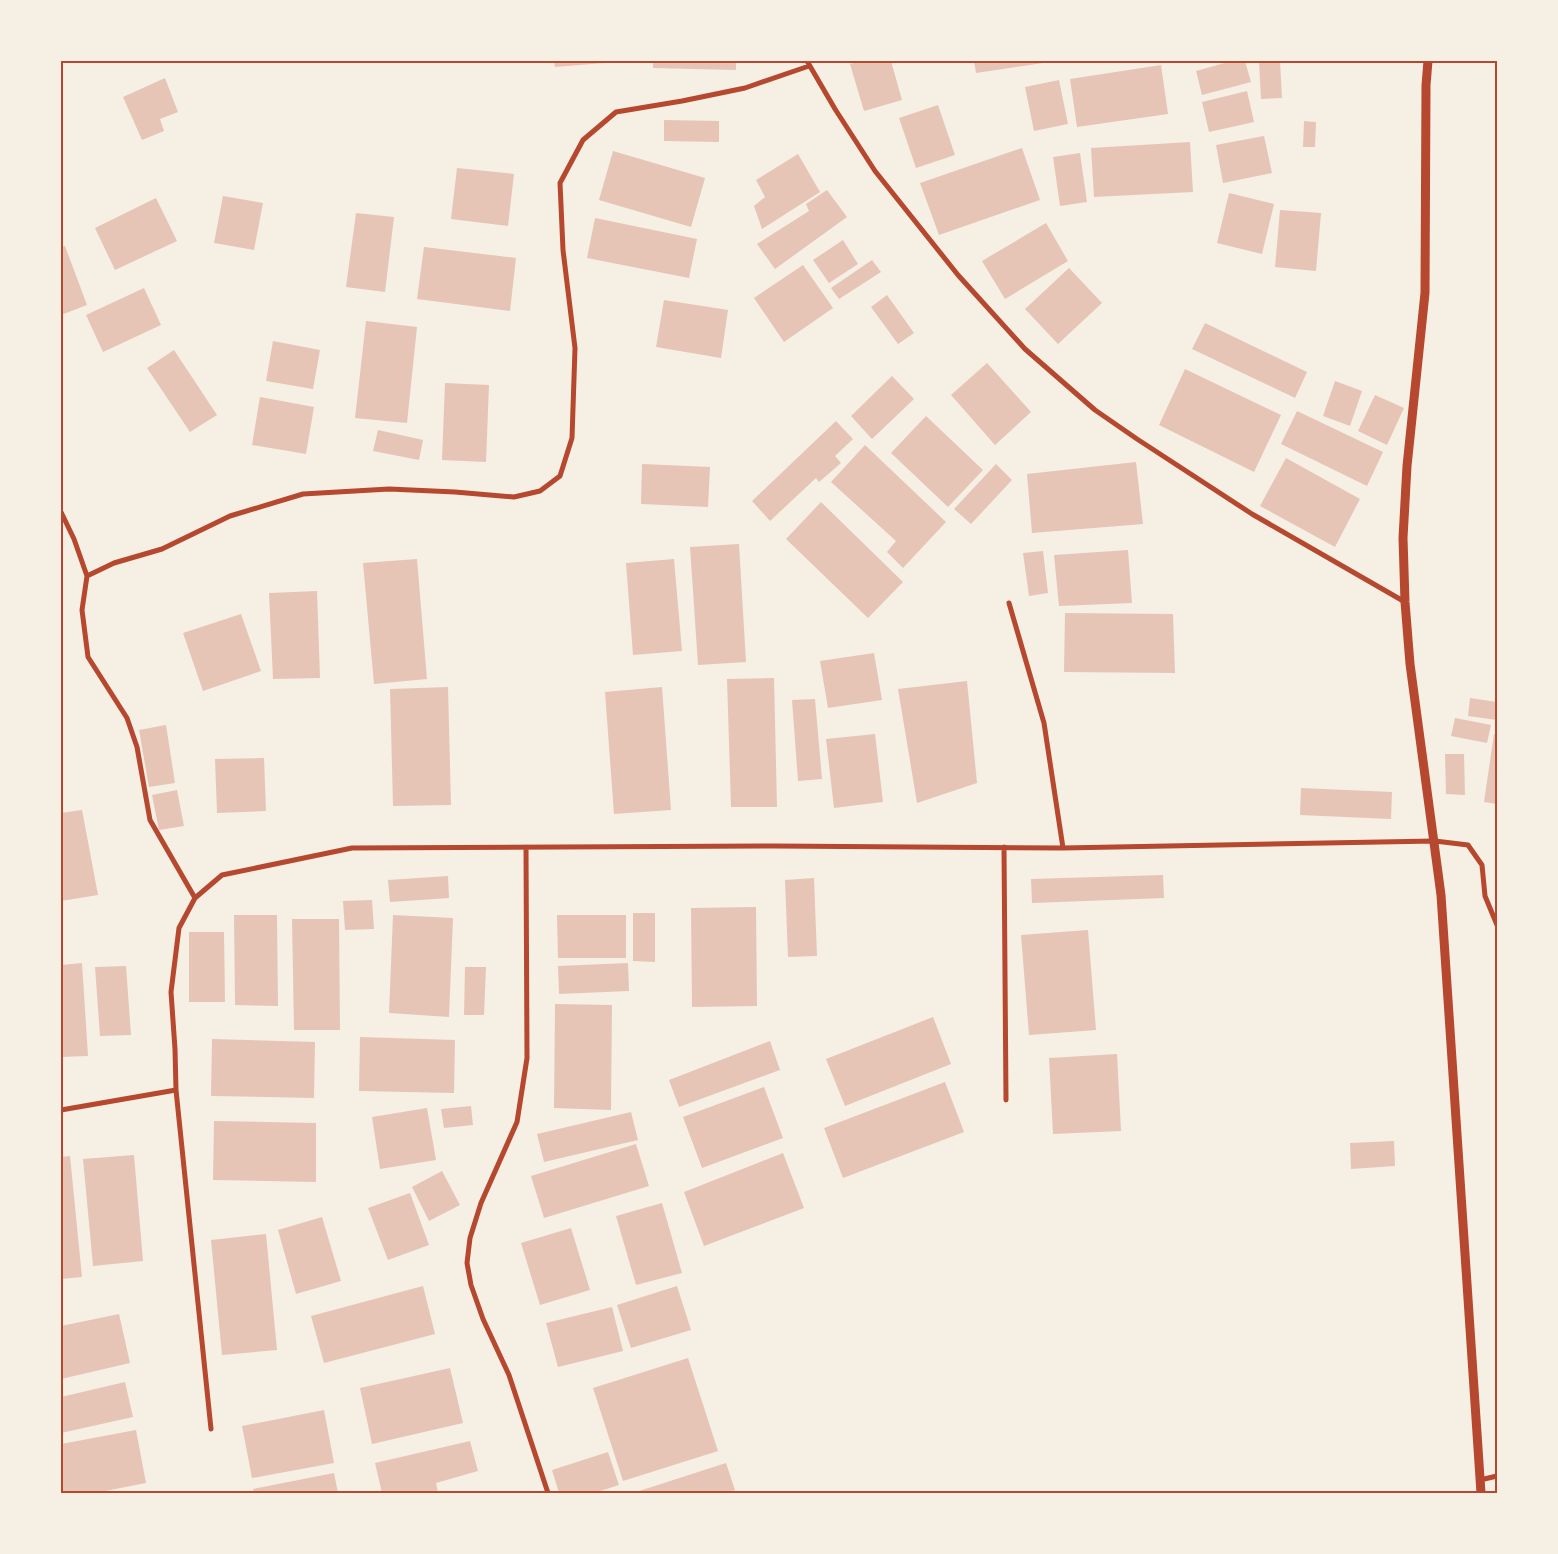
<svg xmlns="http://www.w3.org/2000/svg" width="1558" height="1554" font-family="'Varela Round',sans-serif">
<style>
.building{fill:#e6c5b7}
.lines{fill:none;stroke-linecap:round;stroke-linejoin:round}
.minor{stroke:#b5482f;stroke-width:5}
.tertiary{stroke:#b5482f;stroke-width:9}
.neatline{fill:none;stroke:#b5482f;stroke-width:2}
</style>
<rect width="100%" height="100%" fill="#f6efe4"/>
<path class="building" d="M554 61H604V63L555 67Z
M653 61H736V70L653 68Z
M861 61H891L902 100 864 111 850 64Z
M974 61H1050V62L976 73Z
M1232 61H1245L1251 82 1202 95 1196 71Z
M1259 61H1280L1282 98 1261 99Z
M1161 65 1168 114 1077 127 1070 79Z
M165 78 178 112 160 119 164 131 142 140 123 97Z
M1059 80 1068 124 1034 131 1025 87Z
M1247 91 1254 122 1209 132 1202 102Z
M938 105 955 155 916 168 899 118Z
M664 120 719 121V142L664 141Z
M1304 121 1316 122 1315 147H1303Z
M1264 136 1272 173 1223 183 1216 145Z
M1190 142 1193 192 1094 197 1091 148Z
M1022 148 1040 200 939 235 920 183Z
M613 151 705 178 691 227 599 200Z
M1080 153 1087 202 1060 206 1053 157Z
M798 154 820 192 762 229 754 206 765 197 756 180Z
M457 168 514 174 508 226 451 219Z
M827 190 847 217 775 269 757 244 809 211 806 204Z
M1229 193 1274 204 1262 254 1217 243Z
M223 196 263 203 254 250 214 243Z
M156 198 177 241 115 270 95 228Z
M1280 210 1321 213 1316 271 1275 267Z
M356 213 394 217 385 292 346 287Z
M595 218 697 239 689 278 587 258Z
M1046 223 1068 261 1005 299 982 261Z
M843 240 858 264 829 283 813 260Z
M65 246 87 305 61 315V247Z
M424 247 516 258 510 311 417 299Z
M872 260 881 272 839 299 831 288Z
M803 265 833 308 784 342 754 298Z
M1069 268 1102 303 1058 344 1025 309Z
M144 288 161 325 103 352 86 315Z
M887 295 914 333 898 344 871 307Z
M664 300 728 310 721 358 656 347Z
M366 321 417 327 407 423 355 418Z
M1205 323 1307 372 1295 398 1192 349Z
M273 341 320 350 313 389 266 381Z
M174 350 217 415 190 432 147 368Z
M987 363 1031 412 995 445 951 395Z
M1185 369 1281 415 1254 472 1159 425Z
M892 376 914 399 872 439 851 416Z
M1335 381 1362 391 1350 426 1323 416Z
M445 383 489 385 486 462 442 460Z
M1375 395 1404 408 1387 445 1358 431Z
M260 397 314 407 306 454 252 445Z
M1297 411 1383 452 1367 486 1281 444Z
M926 416 983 470 948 507 891 453Z
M836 421 853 439 835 456 841 463 819 482 816 478 770 521 752 501Z
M378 430 423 440 419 460 373 451Z
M865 445 946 522 903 568 887 552 896 541 831 482Z
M1286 458 1360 499 1335 547 1260 506Z
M1136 462 1143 524 1032 533 1027 474Z
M642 464 710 467 708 507 641 504Z
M996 464 1012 480 971 524 954 509Z
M821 502 903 582 868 618 786 539Z
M739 544 746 662 698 665 690 547Z
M1128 550 1132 603 1059 606 1054 555Z
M1043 551 1048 593 1029 596 1023 553Z
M417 559 427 679 374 684 363 563Z
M674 559 682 651 633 655 626 563Z
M317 591 320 678 273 679 269 593Z
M1065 613 1173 614 1175 673 1064 672Z
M241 614 261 671 203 691 183 633Z
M874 653 882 700 828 708 820 661Z
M774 678 777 807H731L727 679Z
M967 681 977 783 917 803 898 689Z
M448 687 451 805 393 806 390 689Z
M662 687 671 810 614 814 605 692Z
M1470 698 1497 702V720L1468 716Z
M815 699 822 779 798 781 792 700Z
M1455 718 1491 725 1487 743 1451 736Z
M166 725 175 783 149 787 139 730Z
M875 734 883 802 834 808 826 739Z
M1494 734H1497V804L1484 802Z
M1445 754H1464L1465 795 1446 794Z
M264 758 266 811 217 813 215 759Z
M1301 788 1392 792 1391 819 1300 815Z
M177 790 184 826 159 830 152 795Z
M82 810 98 895 61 901V813Z
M1163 875 1164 898 1032 903 1031 879Z
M448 876 449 898 390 902 388 880Z
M814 878 817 956 788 957 785 880Z
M372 900 374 929 345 930 343 901Z
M756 907 757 1006 692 1007 691 908Z
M633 913H655V962L633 961Z
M234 915H277L278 1006 235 1005Z
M393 915 453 918 449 1017 389 1013Z
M557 915H626V958H558Z
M292 919H339L340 1030H294Z
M1088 930 1096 1030 1029 1035 1021 935Z
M189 932H224L225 1002H189Z
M82 963 88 1056 61 1057V965Z
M628 963 629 991 559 994 558 966Z
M126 966 131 1035 100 1036 95 967Z
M465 967H486L484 1015H464Z
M555 1004 612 1005 611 1110 554 1108Z
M933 1017 951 1064 845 1106 826 1059Z
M360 1037 455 1040 454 1093 359 1091Z
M212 1039 315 1042 314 1098 211 1096Z
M770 1041 780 1070 679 1107 669 1080Z
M1117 1054 1121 1131 1053 1134 1049 1058Z
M945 1082 964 1132 843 1178 824 1128Z
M764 1087 783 1138 702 1168 683 1117Z
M471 1106 473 1125 444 1128 441 1109Z
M427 1108 436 1160 380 1169 372 1117Z
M631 1112 638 1140 544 1162 537 1134Z
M214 1121 316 1123V1182L213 1180Z
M1394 1141 1395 1166 1351 1169 1350 1143Z
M636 1144 649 1186 544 1218 531 1176Z
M783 1153 804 1208 704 1246 684 1192Z
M134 1155 143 1261 93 1266 83 1159Z
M70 1156 82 1277 61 1279V1157Z
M442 1171 460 1205 429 1221 412 1187Z
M410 1193 429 1245 388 1260 368 1208Z
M662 1203 682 1273 636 1285 616 1216Z
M322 1217 341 1281 296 1294 278 1230Z
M571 1228 590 1290 540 1305 521 1243Z
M266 1234 277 1350 222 1355 211 1240Z
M423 1286 435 1334 324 1363 311 1316Z
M677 1286 691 1330 631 1348 617 1305Z
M612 1307 623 1351 558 1367 546 1323Z
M119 1314 130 1363 61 1379V1326Z
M688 1358 718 1451 623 1481 593 1388Z
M450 1368 463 1423 372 1444 360 1388Z
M125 1382 133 1417 61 1433V1397Z
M324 1410 334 1463 252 1478 242 1426Z
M136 1430 146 1483 95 1493H61V1444Z
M470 1441 478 1471 436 1483 438 1493H382L375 1463Z
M608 1452 619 1485 594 1493H559L552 1470Z
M726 1463 735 1490 726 1493H633Z
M334 1473 338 1493H254L253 1489Z"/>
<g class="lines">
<path class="minor" d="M807 61 835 109 875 171 958 275 1025 349 1095 410 1137 439 1252 514 1405 602
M61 512 74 539 87 576 82 610 88 657 127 718 137 747 150 820 195 898
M87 576 114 563 162 549 230 516 303 494 389 489 455 492 514 497 540 491 560 476 572 438 575 348 563 250 560 183 583 140 616 112 682 101 745 88 809 66
M1009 603 1044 723 1063 848
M526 847 527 1058 517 1122 481 1203 470 1238 467 1263 471 1285 483 1319 509 1375 548 1493
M1004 847 1006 1100
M61 1110 176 1090
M211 1429 176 1090 175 1049 171 992 179 928 195 898 222 875 352 848 774 846 1063 848 1435 841 1468 845 1482 865 1485 896 1497 925
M1480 1480 1497 1476"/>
<path class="tertiary" d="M1428 61 1426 85 1425 293 1407 466 1403 538 1405 602 1410 664 1441 895 1481 1493"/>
</g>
<rect width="1558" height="1554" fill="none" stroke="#f6efe4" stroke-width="125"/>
<rect x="62" y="62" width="1434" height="1430" class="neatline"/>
</svg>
